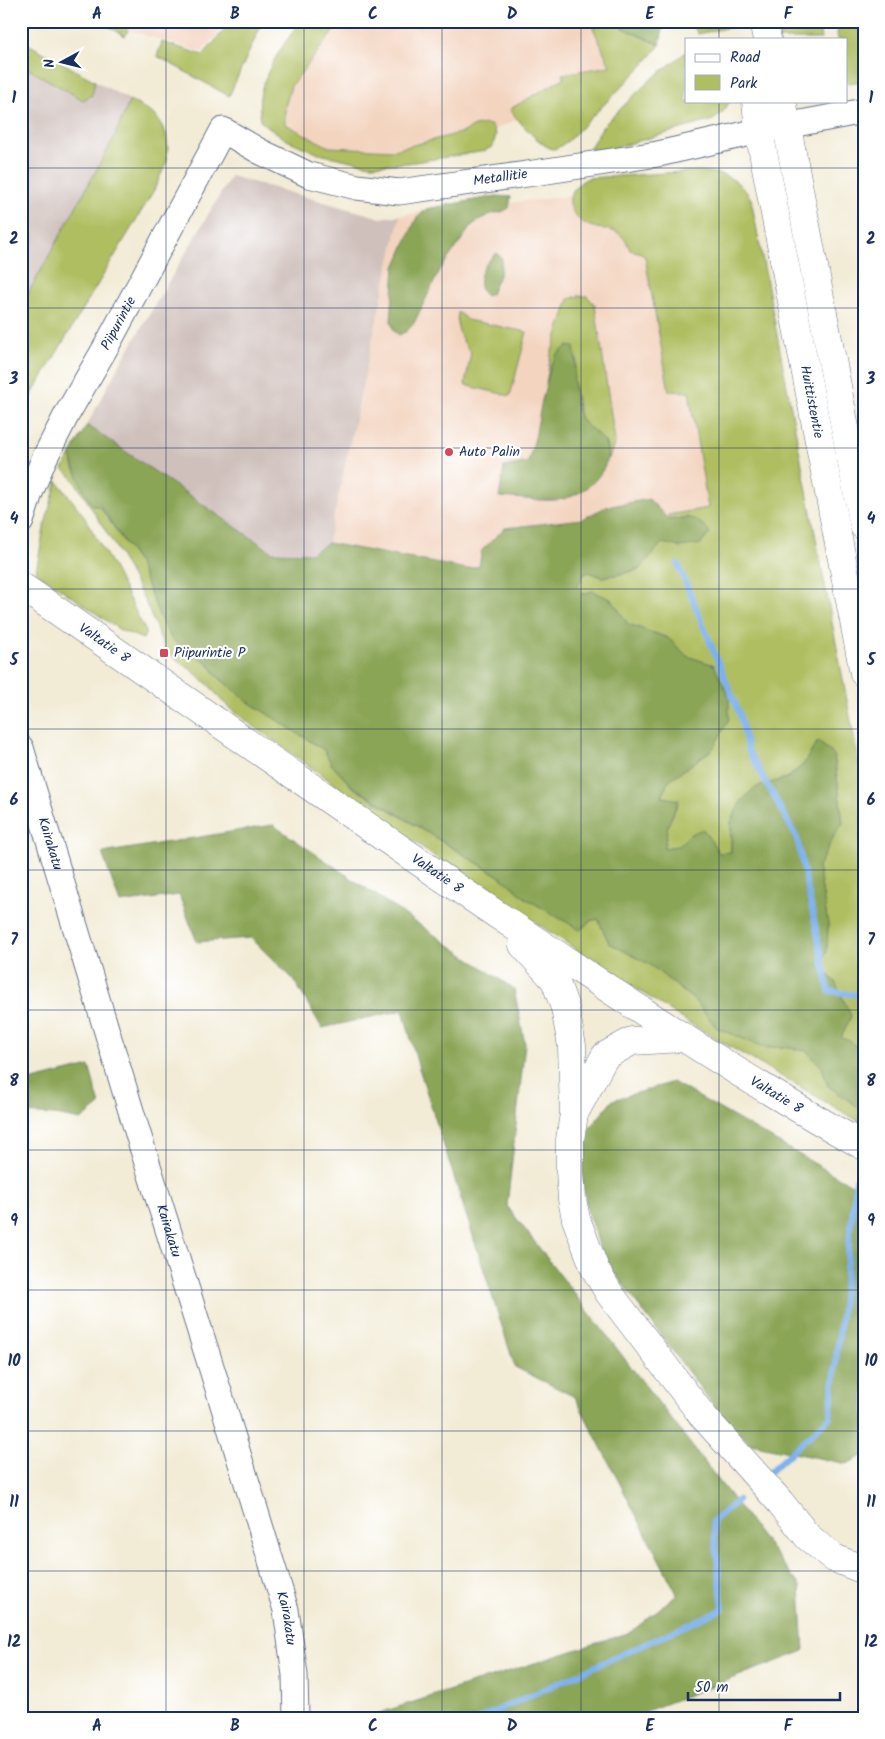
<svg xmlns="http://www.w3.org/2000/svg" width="885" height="1739" font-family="Kalam,sans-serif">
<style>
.built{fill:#f3d4bf}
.industrial{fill:#cfc0bb}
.green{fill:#afbe61;stroke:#657660}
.forest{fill:#8ba557;stroke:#536a5a}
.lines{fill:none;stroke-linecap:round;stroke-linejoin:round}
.stream{stroke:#7fb1eb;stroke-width:6}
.major-casing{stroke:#667188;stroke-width:27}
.highway-casing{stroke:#667188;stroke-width:29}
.major{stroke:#fff;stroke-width:25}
.highway{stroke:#fff;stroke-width:28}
.grid{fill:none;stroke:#1b2f5e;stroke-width:1;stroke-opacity:0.55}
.poi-dot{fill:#d1495b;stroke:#fff;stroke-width:2}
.labels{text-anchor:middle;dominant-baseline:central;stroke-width:4.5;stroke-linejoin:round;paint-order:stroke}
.street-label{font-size:14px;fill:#1b2f5e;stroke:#fff}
.poi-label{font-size:14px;fill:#1b2f5e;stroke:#fff;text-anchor:start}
.neatline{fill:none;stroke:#1b2f5e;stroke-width:2}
.grid-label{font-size:16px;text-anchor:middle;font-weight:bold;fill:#1b2f5e}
</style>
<rect width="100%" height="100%" fill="#fff"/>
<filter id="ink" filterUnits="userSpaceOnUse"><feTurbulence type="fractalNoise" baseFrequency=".02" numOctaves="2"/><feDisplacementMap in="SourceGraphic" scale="10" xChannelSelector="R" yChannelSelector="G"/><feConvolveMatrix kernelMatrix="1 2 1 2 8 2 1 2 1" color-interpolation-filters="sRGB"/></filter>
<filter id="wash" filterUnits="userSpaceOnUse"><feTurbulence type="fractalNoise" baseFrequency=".0096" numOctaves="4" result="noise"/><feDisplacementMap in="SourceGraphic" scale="20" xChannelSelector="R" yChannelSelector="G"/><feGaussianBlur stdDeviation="1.12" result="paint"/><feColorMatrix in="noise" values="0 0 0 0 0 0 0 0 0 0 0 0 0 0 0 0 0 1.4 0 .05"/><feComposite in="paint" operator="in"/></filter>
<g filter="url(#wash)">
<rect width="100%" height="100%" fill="#f2ebd5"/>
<path class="built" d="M125 21H229L202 52 131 31Z
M318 21H590L611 66 518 119 491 131 389 153 325 150 274 123 270 98Z
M570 196V206L652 227 683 393 689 392 708 509 669 515V520L649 499 606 507 582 519 505 528 497 537 479 566 467 569 328 543 400 215Z"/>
<path class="industrial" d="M21 65 82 100 92 95 95 81 130 100 113 140 24 302 21 300Z
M231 176 381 218 400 215 328 543 311 553 272 552 87 425 117 369Z"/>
<path class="green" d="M100 21H123L128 30 125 36Z
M232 21H263L229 96 157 56 162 42 203 55Z
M302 21H333L336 28 291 86 285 107V124L329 147 394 150 464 132 474 126 487 124 492 126 496 134 493 146 485 151 408 163 371 165 319 154 287 140 260 121C260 114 259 105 260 97 263 73 286 39 302 21Z
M590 21 612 23 660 45 645 63 568 141C564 143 559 148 554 149 544 150 516 119 510 109L564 78 562 74 610 66Z
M690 21H730L731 27 698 34Z
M847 24 864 27V81L848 83 846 77V39H838L837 34 839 26Z
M811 27 820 32 821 39H778L777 35 791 30Z
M21 40 95 81 92 95 83 100 21 65Z
M686 52V101H730L723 112 713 120 607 150 589 149 603 126 648 82Z
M130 100 156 116 166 133 168 148 167 161 154 190 34 391 21 380V300L24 301 113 140Z
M698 171C723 173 738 177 751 199L864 789V1054L850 1041 841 1038 851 1016 835 982 819 965 827 951 828 924 818 867 835 834 843 823 834 755 818 741 803 765 787 778 754 788 731 823V852L719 854 689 835 678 846 663 848 668 825 679 801 662 797 668 781 713 749 714 665 687 656 668 638 628 624 612 600 583 594 578 586 583 575 589 572 602 577 621 574 640 569 662 542 680 547 688 517 669 520 668 515 708 508 689 392 669 391 645 257 639 252 630 250C627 242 624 236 616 232 608 229 598 229 590 226 574 220 562 201 576 187 579 183 584 180 588 178Z
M578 296H587L595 305 615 441 609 459 606 443 584 424 580 416 573 379 577 359 546 383 551 354 569 299Z
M458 312 467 320 527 332 510 396 465 385 471 352C461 341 455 327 458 312Z
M71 454 74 469 139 564 161 620 171 638 186 652 207 662 218 677 247 701 324 750 332 765 352 787 502 878 527 899 580 930 590 921 598 919 609 943 649 964 694 1000 717 1028 765 1048 784 1047 806 1050 822 1067 828 1086 864 1111V1124L689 1023 652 999 440 860 241 717 221 700 210 686 190 669 176 660 165 649 144 599 115 546 74 480 63 469Z
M57 481 82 513 112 565 146 632 143 639 120 630 36 572 44 528Z"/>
<path class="forest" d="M604 21H664L660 45 613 23Z
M496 196 511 197 509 208 502 212 491 214 481 219 472 225 440 270 414 323 407 331 399 335 394 331 391 321 395 267 416 219 426 209Z
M497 253 502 259 500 273 491 294 486 296C471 284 485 261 497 253Z
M568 346 574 347C577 360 575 365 574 377 573 388 576 405 579 415 584 428 603 433 606 446 614 472 580 499 556 500 537 501 517 498 499 497L504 467 528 462 535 438 542 400 551 366 557 354Z
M21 380 34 391 21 415Z
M87 425 272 552 311 553 328 543 467 569 479 566 482 550 505 528 582 519 606 507 649 499 669 520C690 517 696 515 710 533L701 544 680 547 662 543 640 569 621 574 602 577 589 572 583 575 578 586 583 594 593 591 612 600 628 624 668 638 687 656 714 665 729 697V719L713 749 668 781 662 797 679 800 668 825 664 848 678 846 689 835 703 829 719 853 731 852V823L739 804 754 788 787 778 803 765 818 741 834 755 843 823 835 834 818 867 828 924 827 952 819 965 835 982 851 1016 841 1038 850 1041 864 1054V1111L828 1086 822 1067 806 1051 784 1047 765 1048 717 1028 694 1000 649 964 609 943 598 919 590 921 580 930 527 899 502 878 352 786 332 765 324 750 247 701 218 677 207 662 186 652 171 638 161 620 139 564 101 507 92 505C82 488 75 473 71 454Z
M273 825 514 989 525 1044 507 1206 800 1586 804 1651 628 1718H364L631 1632 677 1594 575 1397 515 1367 417 1062 403 1010 322 1028 294 980 251 938 197 942 179 895 120 903 102 853Z
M89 1066 100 1105 81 1120 55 1115 21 1113V1083Z
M673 1082 864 1192V1455L847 1464 750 1444 713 1405 604 1259 588 1214 581 1175 583 1136 613 1100Z"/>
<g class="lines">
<path class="stream" d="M678 564 740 715 748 750 797 838 829 991 864 996
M771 1471 830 1417 856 1180
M480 1718 723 1609 713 1521 738 1500"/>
</g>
</g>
<g filter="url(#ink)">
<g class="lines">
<defs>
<g id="major">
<path id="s1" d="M21 521 30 493 44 459 67 414 107 345 223 130 259 151 309 175 357 187 399 192 534 173 658 154 759 131 864 111"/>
<path id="s2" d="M21 748 138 1134 220 1395 286 1610 295 1675 296 1718"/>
</g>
<g id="highway">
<path d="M763 21 767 39"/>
<path id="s3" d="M756 101 759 131 864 673"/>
<path d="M782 101 864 526"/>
<path id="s4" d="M21 586C214 718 404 855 600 983 686 1040 773 1096 864 1146"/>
<path d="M523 945 555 980 565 1008 572 1046 574 1114 570 1140V1171L572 1199 576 1219 595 1269 609 1293 702 1415 780 1502 808 1537 834 1558 864 1570"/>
<path d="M575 1112 605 1056 632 1041 683 1038"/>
</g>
</defs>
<use href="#major" class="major-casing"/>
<use href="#highway" class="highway-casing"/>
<use href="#major" class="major"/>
<use href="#highway" class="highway"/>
</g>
</g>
<path class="grid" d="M166 21V1718M304 21V1718M442 21V1718M581 21V1718M719 21V39M719 101V1718M21 168H864M21 308H864M21 448H864M21 589H864M21 729H864M21 870H864M21 1010H864M21 1150H864M21 1290H864M21 1431H864M21 1571H864"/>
<g class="poi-dot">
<circle cx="449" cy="452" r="5"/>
<rect x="159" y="648" width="10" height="10" rx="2.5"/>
</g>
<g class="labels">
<g class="street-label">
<text stroke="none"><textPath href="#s1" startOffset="732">Metallitie</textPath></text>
<text stroke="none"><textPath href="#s1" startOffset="221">Piipurintie</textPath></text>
<text stroke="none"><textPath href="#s3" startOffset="306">Huittistentie</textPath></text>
<text stroke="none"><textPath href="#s4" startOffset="101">Valtatie 8</textPath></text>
<text stroke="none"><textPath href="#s2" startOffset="100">Kairakatu</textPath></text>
<text stroke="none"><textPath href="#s4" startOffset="506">Valtatie 8</textPath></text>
<text stroke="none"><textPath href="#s4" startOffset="911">Valtatie 8</textPath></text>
<text stroke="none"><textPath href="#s2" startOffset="505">Kairakatu</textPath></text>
<text stroke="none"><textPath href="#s2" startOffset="910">Kairakatu</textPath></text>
</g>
<g class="poi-label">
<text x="459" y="452">Auto Palin</text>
<text x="174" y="653">Piipurintie P</text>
</g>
</g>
<rect width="885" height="1739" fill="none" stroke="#fff" stroke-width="55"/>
<rect x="685" y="38" width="162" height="65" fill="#ffffff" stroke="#a4acbf"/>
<rect x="695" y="54" width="25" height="8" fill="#ffffff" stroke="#a4acbf"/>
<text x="730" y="62" font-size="15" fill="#1b2f5e">Road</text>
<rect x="695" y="75" width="25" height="15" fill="#afbe61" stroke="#a4acbf"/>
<text x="730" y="88" font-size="15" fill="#1b2f5e">Park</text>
<g transform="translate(62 62) rotate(263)" stroke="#ffffff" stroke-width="4" paint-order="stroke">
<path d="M0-4L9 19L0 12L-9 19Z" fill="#1b2f5e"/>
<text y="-8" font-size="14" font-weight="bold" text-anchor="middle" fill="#1b2f5e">N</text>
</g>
<path d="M688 1692v8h152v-8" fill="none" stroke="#1b2f5e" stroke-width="2.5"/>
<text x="695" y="1692" font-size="15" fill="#1b2f5e" stroke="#ffffff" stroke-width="4" paint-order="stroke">50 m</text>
<rect x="28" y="28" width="830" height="1684" class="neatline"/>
<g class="grid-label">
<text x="97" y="19">A</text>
<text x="235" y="19">B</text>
<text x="373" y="19">C</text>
<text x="512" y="19">D</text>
<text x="650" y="19">E</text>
<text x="788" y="19">F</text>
<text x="14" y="103">1</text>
<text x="871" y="103">1</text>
<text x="14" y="244">2</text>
<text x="871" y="244">2</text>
<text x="14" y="384">3</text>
<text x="871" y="384">3</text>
<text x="14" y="524">4</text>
<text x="871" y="524">4</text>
<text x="14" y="665">5</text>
<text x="871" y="665">5</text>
<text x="14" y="805">6</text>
<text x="871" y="805">6</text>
<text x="14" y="945">7</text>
<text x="871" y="945">7</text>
<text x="14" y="1086">8</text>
<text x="871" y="1086">8</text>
<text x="14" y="1226">9</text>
<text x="871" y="1226">9</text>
<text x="14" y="1366">10</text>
<text x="871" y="1366">10</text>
<text x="14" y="1507">11</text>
<text x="871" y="1507">11</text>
<text x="14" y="1647">12</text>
<text x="871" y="1647">12</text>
<text x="97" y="1731">A</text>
<text x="235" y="1731">B</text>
<text x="373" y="1731">C</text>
<text x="512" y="1731">D</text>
<text x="650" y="1731">E</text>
<text x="788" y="1731">F</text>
</g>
</svg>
